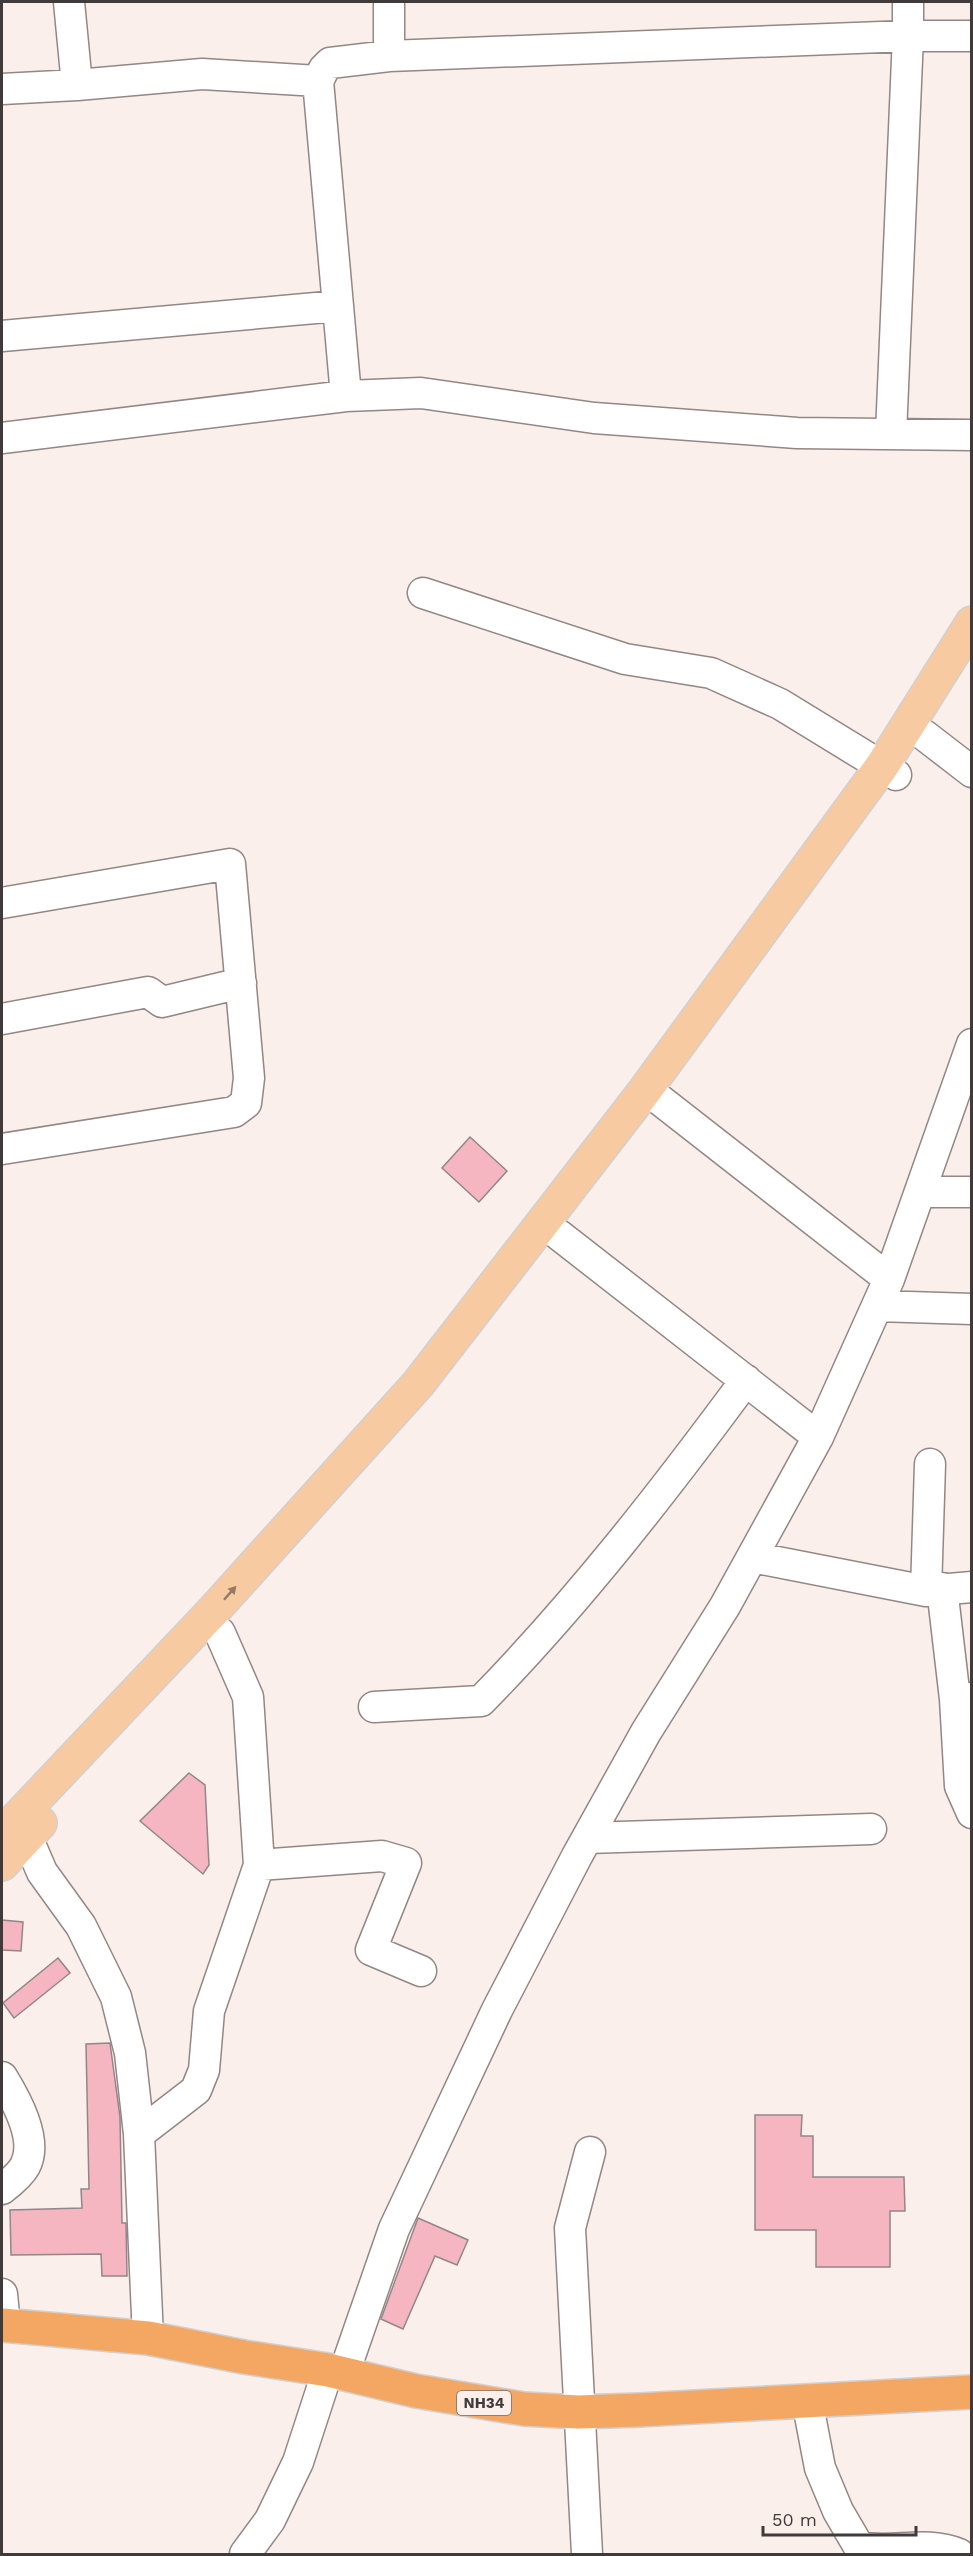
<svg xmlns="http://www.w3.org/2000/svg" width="973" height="2556" font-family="'Work Sans',sans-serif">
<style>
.building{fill:#f6b6c1;stroke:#928688;stroke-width:1.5}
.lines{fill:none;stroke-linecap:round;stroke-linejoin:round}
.minor-casing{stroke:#928784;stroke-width:33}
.major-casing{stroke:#d1d0d0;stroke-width:36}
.highway-casing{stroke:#d1d0d0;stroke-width:36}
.minor{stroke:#fff;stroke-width:30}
.major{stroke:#f8caa1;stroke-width:33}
.highway{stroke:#f3a763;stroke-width:33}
.oneway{fill:#937b68}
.labels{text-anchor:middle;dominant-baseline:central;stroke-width:4.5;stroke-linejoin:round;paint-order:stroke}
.shield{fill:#fbefec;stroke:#78716f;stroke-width:1.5}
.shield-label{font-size:15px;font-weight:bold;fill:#403b3a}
</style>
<rect width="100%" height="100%" fill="#fbefec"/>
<path class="building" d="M470 1137 507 1171 479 1202 442 1168Z
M189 1773 205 1785 209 1865 203 1874 140 1821Z
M2 1920 23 1922 21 1951 2 1950Z
M58 1958 70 1973 14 2018 3 2003Z
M110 2043 120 2117 122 2223H126L127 2276H102L101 2254 11 2255 10 2210 82 2208 81 2189H89L86 2044Z
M755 2115H802L801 2136H813V2177H904L905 2211H890V2267H816V2230H755Z
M418 2218 468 2240 457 2265 435 2256 403 2329 381 2319Z"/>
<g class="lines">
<defs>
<path id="minor" d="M389 56 908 36V2
M77 85 202 74 318 81
M2 89 77 85 69 2
M2 336 338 306
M346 396 421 393 594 418 797 433 972 435
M891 434 908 36H972
M2 438 346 396 318 81 324 69 330 63 389 56V2
M423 593 625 659 711 673 780 704 896 775
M924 735 972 772
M2 903 230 864 249 1078 246 1103 234 1112 2 1149
M2 1019 148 992 162 1002 241 983
M660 1100 889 1279
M920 1192H972
M559 1235 818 1437
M877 1306 972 1309
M930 1464 926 1591 972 1587
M752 1557 926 1591
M942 1588 955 1699 972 1698
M955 1699 960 1786 972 1813
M374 1707 481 1701C578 1602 664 1491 746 1380
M27 1837 42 1872 81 1926 116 1997 130 2053 139 2134
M587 1838 871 1829
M259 1865 382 1856 406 1863 371 1950 421 1971
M2 2077C15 2098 39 2140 25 2166 20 2175 10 2183 2 2189
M2 2294 5 2325
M148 2338 139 2134 196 2090 204 2070 209 2011 259 1865 248 1697 220 1633
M344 2373 394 2229 497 2010 577 1856 646 1732 725 1606 818 1437 889 1279 972 1044
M807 2400 820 2468 838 2511 859 2547C892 2554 926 2540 959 2554
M245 2554 270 2520 298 2462 328 2370
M587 2554 570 2228 590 2152"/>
<path id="major" d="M2 1834 214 1610 418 1384 643 1093 882 766 972 623
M2 1864 40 1823"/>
<path id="highway" d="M2 2325 148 2338 244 2357 328 2370 416 2391 524 2409 578 2412 639 2410 972 2392"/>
</defs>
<use href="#minor" class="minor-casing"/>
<use href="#major" class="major-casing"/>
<use href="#highway" class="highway-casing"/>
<use href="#minor" class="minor"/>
<use href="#major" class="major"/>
<use href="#highway" class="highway"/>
</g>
<defs><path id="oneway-solid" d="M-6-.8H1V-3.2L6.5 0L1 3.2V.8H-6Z" transform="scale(1.5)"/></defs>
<use class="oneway" href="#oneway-solid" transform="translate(230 1593) rotate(-48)"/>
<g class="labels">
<rect class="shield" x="457" y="2391" width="54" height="24" rx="4.5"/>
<g class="shield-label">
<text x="484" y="2403">NH34</text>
</g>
</g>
<rect width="973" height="2556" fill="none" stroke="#403b3a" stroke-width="6"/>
<path d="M763 2526v9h153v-9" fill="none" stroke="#403b3a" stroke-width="3"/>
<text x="772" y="2526" font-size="18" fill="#403b3a" stroke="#fbefec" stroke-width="4.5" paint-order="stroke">50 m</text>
</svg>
